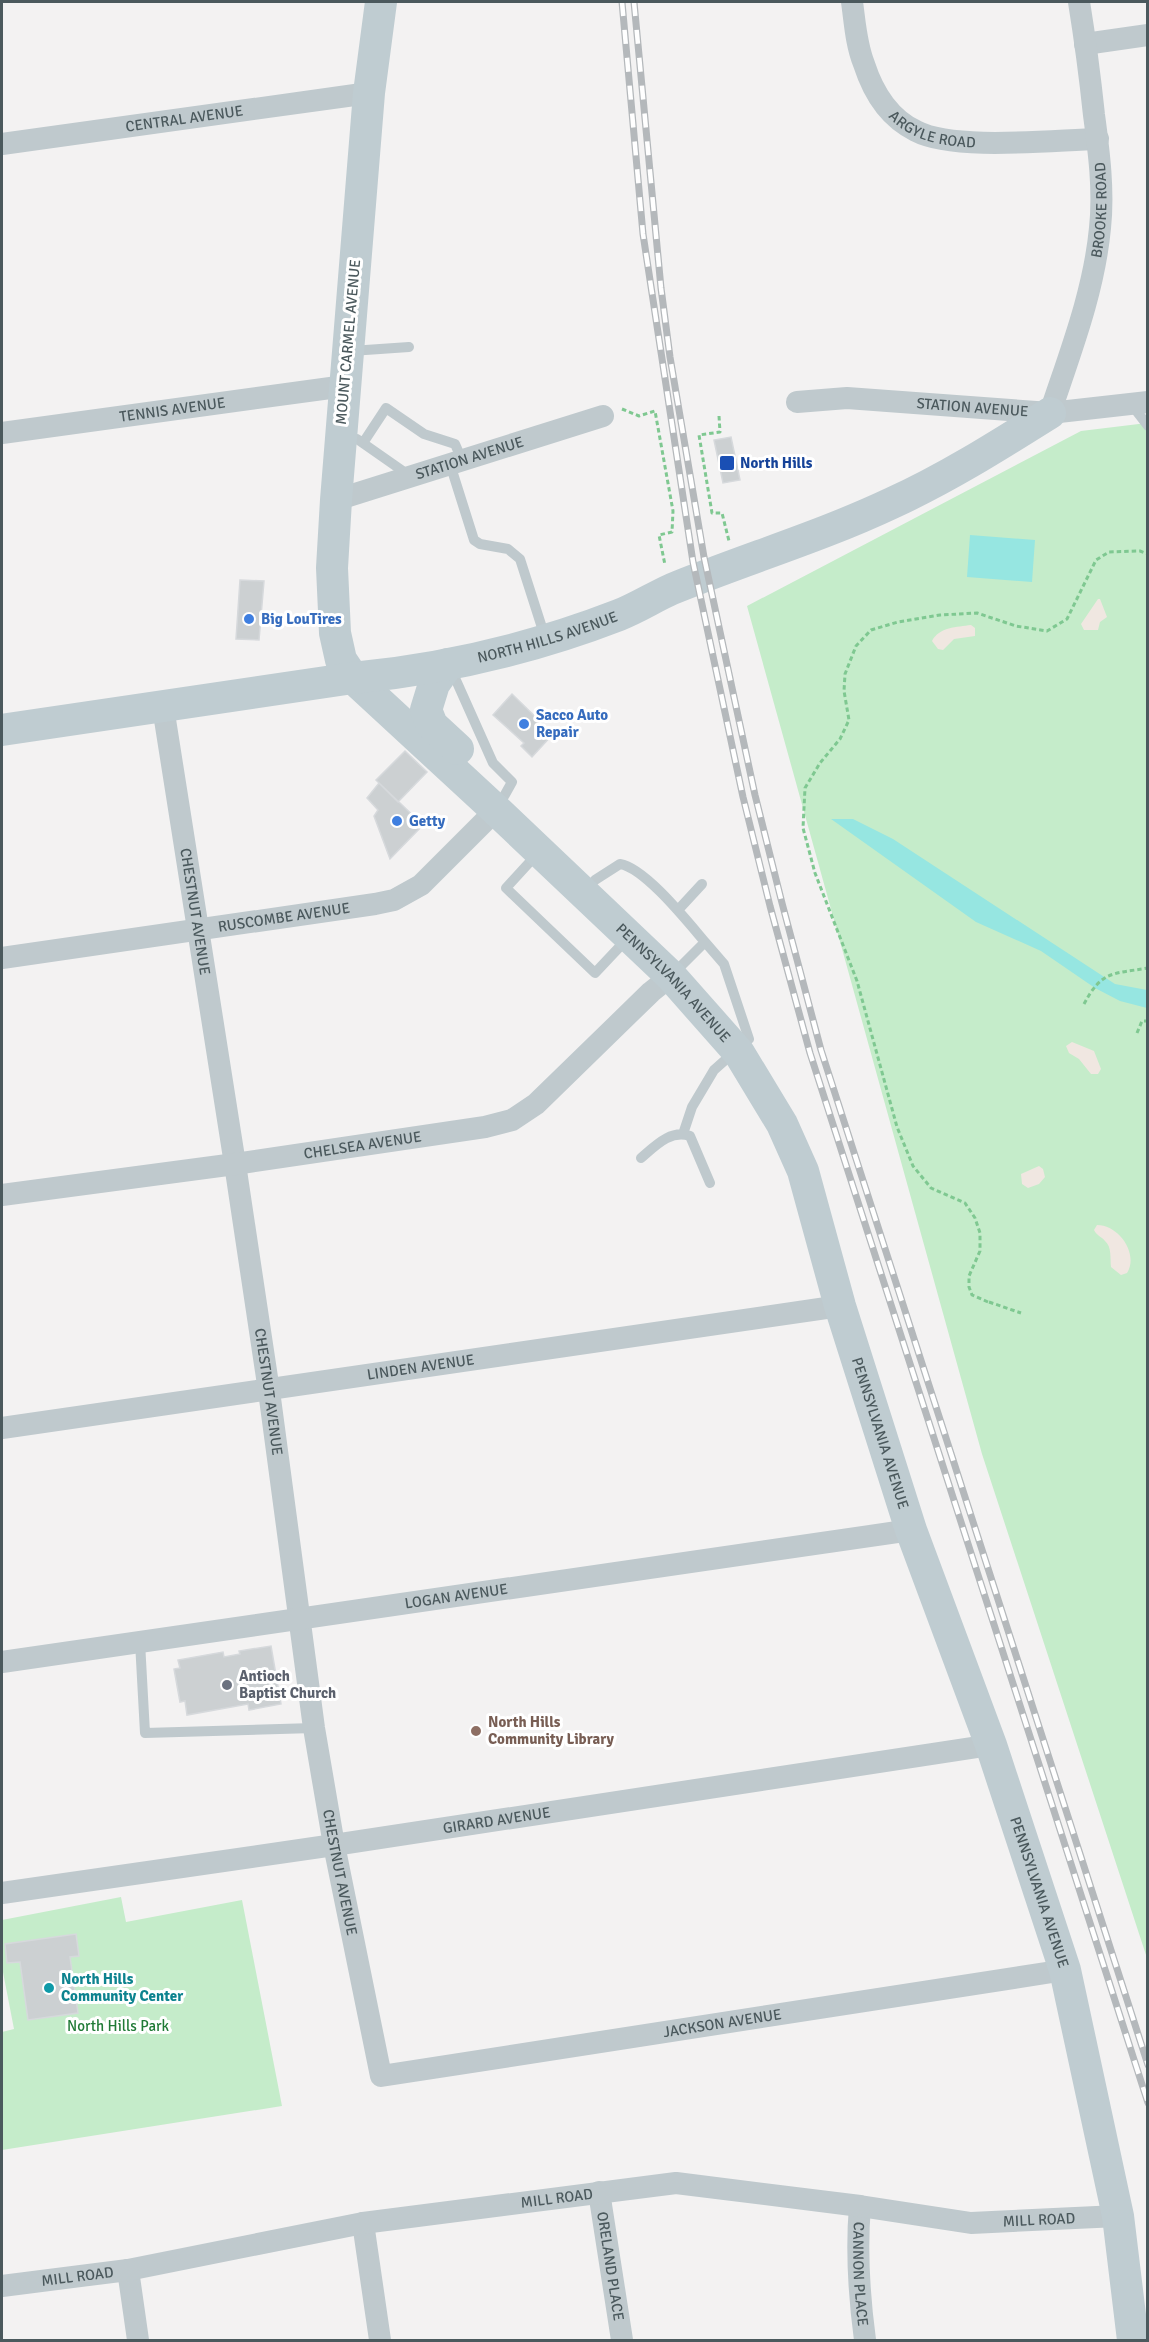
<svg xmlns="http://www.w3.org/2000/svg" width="1149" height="2342" font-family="Signika,sans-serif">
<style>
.green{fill:#c5ecca}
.sand{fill:#f0e7e1}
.water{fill:#96e6e1}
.building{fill:#ccd0d2;stroke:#d6d9dc;stroke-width:1.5}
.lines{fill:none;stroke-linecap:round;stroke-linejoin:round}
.path{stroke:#7fc891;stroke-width:3;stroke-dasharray:4.5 3;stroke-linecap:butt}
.lane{stroke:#bfc9cd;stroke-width:10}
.street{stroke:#bfc9cd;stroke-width:22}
.secondary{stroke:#bfccd1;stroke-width:32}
.rail-casing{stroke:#b4b8bb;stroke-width:7}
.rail{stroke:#fff;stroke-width:4.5;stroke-dasharray:14;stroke-linecap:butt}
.transit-dot{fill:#1a4fb4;stroke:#fff;stroke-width:2}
.shop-dot{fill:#3f7fe0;stroke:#fff;stroke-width:2}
.worship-dot{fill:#6b7280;stroke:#fff;stroke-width:2}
.education-dot{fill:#8d6e63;stroke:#fff;stroke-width:2}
.culture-dot{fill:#0f9aa8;stroke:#fff;stroke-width:2}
.labels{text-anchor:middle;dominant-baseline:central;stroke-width:6;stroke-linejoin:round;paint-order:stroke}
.street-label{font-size:15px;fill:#4b595d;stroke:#fff}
.transit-label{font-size:15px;font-weight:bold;fill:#164399;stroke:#fff;text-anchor:start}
.shop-label{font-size:15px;font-weight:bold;fill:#366cbe;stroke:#fff;text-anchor:start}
.worship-label{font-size:15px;font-weight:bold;fill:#5b616d;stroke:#fff;text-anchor:start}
.education-label{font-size:15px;font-weight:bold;fill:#785e54;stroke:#fff;text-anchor:start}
.culture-label{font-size:15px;font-weight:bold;fill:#0d838f;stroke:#fff;text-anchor:start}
.park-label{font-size:15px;fill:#207a36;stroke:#fff}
</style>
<rect width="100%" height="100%" fill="#f3f2f2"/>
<path class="green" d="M1147 423V1958L982 1454 747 606 1081 431Z
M121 1897 126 1922 242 1900 282 2106 2 2150V2032L14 2029 2 1967V1920Z"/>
<path class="sand" d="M1098 599H1100L1107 617 1100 622 1098 630H1084L1081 624Z
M971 625 975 628V636L954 639 943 650 938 649 932 641C939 627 957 627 971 625Z
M1072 1042 1094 1051 1101 1069 1098 1074H1091L1079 1059 1069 1053 1066 1046Z
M1039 1166 1043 1169 1045 1177 1039 1184 1028 1188 1022 1184 1021 1174Z
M1097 1225C1119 1225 1139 1254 1127 1273L1121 1275 1111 1267C1110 1258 1112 1247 1105 1241 1101 1236 1097 1236 1094 1230Z"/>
<path class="water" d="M970 535 1035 540 1032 582 967 577Z
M831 819H853L893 839 1115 984 1147 990V1008L1120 1001 1095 988 1041 951 976 922Z"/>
<path class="building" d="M731 437 740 480 723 483 714 440Z
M240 580 264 581 259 640 236 639Z
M512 694 553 734 532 757 521 746 524 743 493 715Z
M405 751 427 772 398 802 376 780Z
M379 783 423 825 390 859 374 816 378 810 367 798Z
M271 1646 281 1704 249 1710 248 1704 187 1715 185 1701 180 1702 174 1669 180 1668 178 1660 223 1652 224 1657 240 1654 239 1651Z
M76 1934 79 1956 70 1957 78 2013 28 2020 20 1962 7 1963 5 1944Z"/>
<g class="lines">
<path class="path" d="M622 409 639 416 655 411 673 511 672 532 659 535 665 565
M719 416 720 432 699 435 712 513H722L729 541
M1084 1004C1102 970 1113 974 1148 968
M1137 1033 1142 1021H1148
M988 1302 972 1295 969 1287V1276L980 1251V1233L975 1218 965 1203 931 1188 913 1166 897 1127 857 981 815 873 803 828 805 788 820 763 840 739 849 720 844 691 845 674 856 646 871 630 898 622 940 615 977 613 1016 626 1047 631 1067 619 1096 560 1109 552 1140 551 1148 554
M989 1302 1021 1313"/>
<path class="lane" d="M351 351 409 347
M1131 404 1148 426
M357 439 410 476
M363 443 386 408 424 434 455 444 462 460
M450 464 474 540 480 544 508 549 520 559 545 637
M451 669 493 763 512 782 498 807
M538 853 506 888 595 973 627 939
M585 891 595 880 620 864C645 868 687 921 705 942L673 974
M678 910 702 884
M683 1134 692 1107 714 1070 749 1039 724 964 705 942
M641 1158C655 1146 671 1129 690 1136L710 1183
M140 1642 145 1733 314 1728"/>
<g class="street">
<path id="s1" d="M852 2C855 23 856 44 864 64 873 92 889 118 916 131 954 151 1053 140 1098 139"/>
<path d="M1085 44 1148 35"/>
<path id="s2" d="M2 144 369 93"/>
<path id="s3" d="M797 402 847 398 1050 413 1148 402"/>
<path id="s4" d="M1050 413C1070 353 1094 292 1100 228 1104 191 1099 152 1094 115 1090 77 1085 39 1079 2"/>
<path id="s5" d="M2 433 345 386"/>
<path id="s6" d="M336 500 603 416"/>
<path id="s7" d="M163 707 235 1164 269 1391 314 1728 334 1845 381 2076 1065 1970"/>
<path id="s8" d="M2 958 375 904 394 900 421 885 496 810"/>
<path id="s9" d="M2 1195 235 1164 485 1127 512 1120 536 1104 651 992 671 976"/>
<path id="s10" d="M2 1428 840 1306"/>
<path id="s11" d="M2 1662 911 1530"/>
<path id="s12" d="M2 1893 334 1845 991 1745"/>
<path id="s13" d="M599 2192 622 2340"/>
<path id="s14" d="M860 2206C856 2252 859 2295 865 2340"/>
<path d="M363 2223 380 2340"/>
<path d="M128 2270 138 2340"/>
<path id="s15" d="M2 2286 128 2270 363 2223 676 2183 860 2206 971 2223 1118 2216"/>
</g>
<g class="secondary">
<path id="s16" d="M381 2 369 93 336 500 332 568 335 633 341 660 353 678 496 810 671 976 739 1053 782 1124 803 1171 840 1306 911 1530 991 1745 1065 1970 1118 2216 1133 2340"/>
<path d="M448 664 434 684 426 710 432 725 458 749"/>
<path id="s17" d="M2 730 353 678C444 669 534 648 619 615 637 608 654 597 672 589 745 559 820 537 892 503 947 478 999 445 1050 413"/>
</g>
<defs>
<path id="rail" d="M622 2 643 234 693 562 743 797 770 906 810 1053 1148 2103
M634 2 661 288 670 357 704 557 755 795 782 903 821 1050 1148 2065"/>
</defs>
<use href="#rail" class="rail-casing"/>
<use href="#rail" class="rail"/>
</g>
<rect class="transit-dot" x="719" y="455" width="16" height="16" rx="3"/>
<g class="shop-dot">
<circle cx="249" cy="619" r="6"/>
<circle cx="524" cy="724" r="6"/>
<circle cx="397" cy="821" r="6"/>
</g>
<circle class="worship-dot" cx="227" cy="1685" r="6"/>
<circle class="education-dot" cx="476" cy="1731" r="6"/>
<circle class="culture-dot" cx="49" cy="1988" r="6"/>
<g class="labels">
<g class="street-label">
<text stroke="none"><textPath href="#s2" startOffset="184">CENTRAL AVENUE</textPath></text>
<text stroke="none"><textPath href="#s1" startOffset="166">ARGYLE ROAD</textPath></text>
<text stroke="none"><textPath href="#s4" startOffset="210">BROOKE ROAD</textPath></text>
<text transform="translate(348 342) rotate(-85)">MOUNT CARMEL AVENUE</text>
<text stroke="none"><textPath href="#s3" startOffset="176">STATION AVENUE</textPath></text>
<text stroke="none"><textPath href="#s5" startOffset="172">TENNIS AVENUE</textPath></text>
<text stroke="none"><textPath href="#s6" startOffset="140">STATION AVENUE</textPath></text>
<text stroke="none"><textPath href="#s17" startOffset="554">NORTH HILLS AVENUE</textPath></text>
<text stroke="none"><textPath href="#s7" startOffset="207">CHESTNUT AVENUE</textPath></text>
<text stroke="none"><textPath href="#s8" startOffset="285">RUSCOMBE AVENUE</textPath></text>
<text stroke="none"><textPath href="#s16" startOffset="1125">PENNSYLVANIA AVENUE</textPath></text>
<text stroke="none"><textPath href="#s9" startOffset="364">CHELSEA AVENUE</textPath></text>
<text stroke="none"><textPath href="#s10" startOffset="423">LINDEN AVENUE</textPath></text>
<text stroke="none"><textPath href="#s7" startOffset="693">CHESTNUT AVENUE</textPath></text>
<text stroke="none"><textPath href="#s16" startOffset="1629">PENNSYLVANIA AVENUE</textPath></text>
<text stroke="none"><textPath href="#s11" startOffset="459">LOGAN AVENUE</textPath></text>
<text stroke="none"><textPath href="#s12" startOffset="500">GIRARD AVENUE</textPath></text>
<text stroke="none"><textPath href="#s7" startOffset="1179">CHESTNUT AVENUE</textPath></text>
<text stroke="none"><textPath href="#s16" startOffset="2115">PENNSYLVANIA AVENUE</textPath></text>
<text stroke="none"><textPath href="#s7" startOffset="1732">JACKSON AVENUE</textPath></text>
<text stroke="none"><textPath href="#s15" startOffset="562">MILL ROAD</textPath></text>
<text stroke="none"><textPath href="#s15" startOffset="1048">MILL ROAD</textPath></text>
<text stroke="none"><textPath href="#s13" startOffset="75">ORELAND PLACE</textPath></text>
<text stroke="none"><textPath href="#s14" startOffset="68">CANNON PLACE</textPath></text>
<text stroke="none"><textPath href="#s15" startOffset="76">MILL ROAD</textPath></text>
</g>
<g class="transit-label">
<text x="740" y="463">North Hills</text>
</g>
<g class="shop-label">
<text x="261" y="619">Big LouTires</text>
<text x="536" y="715">Sacco Auto<tspan x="536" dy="17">Repair</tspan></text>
<text x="409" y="821">Getty</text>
</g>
<g class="worship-label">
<text x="239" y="1676">Antioch<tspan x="239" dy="17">Baptist Church</tspan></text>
</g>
<g class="education-label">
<text x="488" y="1722">North Hills<tspan x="488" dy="17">Community Library</tspan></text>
</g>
<g class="culture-label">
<text x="61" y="1979">North Hills<tspan x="61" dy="17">Community Center</tspan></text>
</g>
<g class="park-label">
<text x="118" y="2026">North Hills Park</text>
</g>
</g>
<rect width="1149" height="2342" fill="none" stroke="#4b595d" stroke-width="6"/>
</svg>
